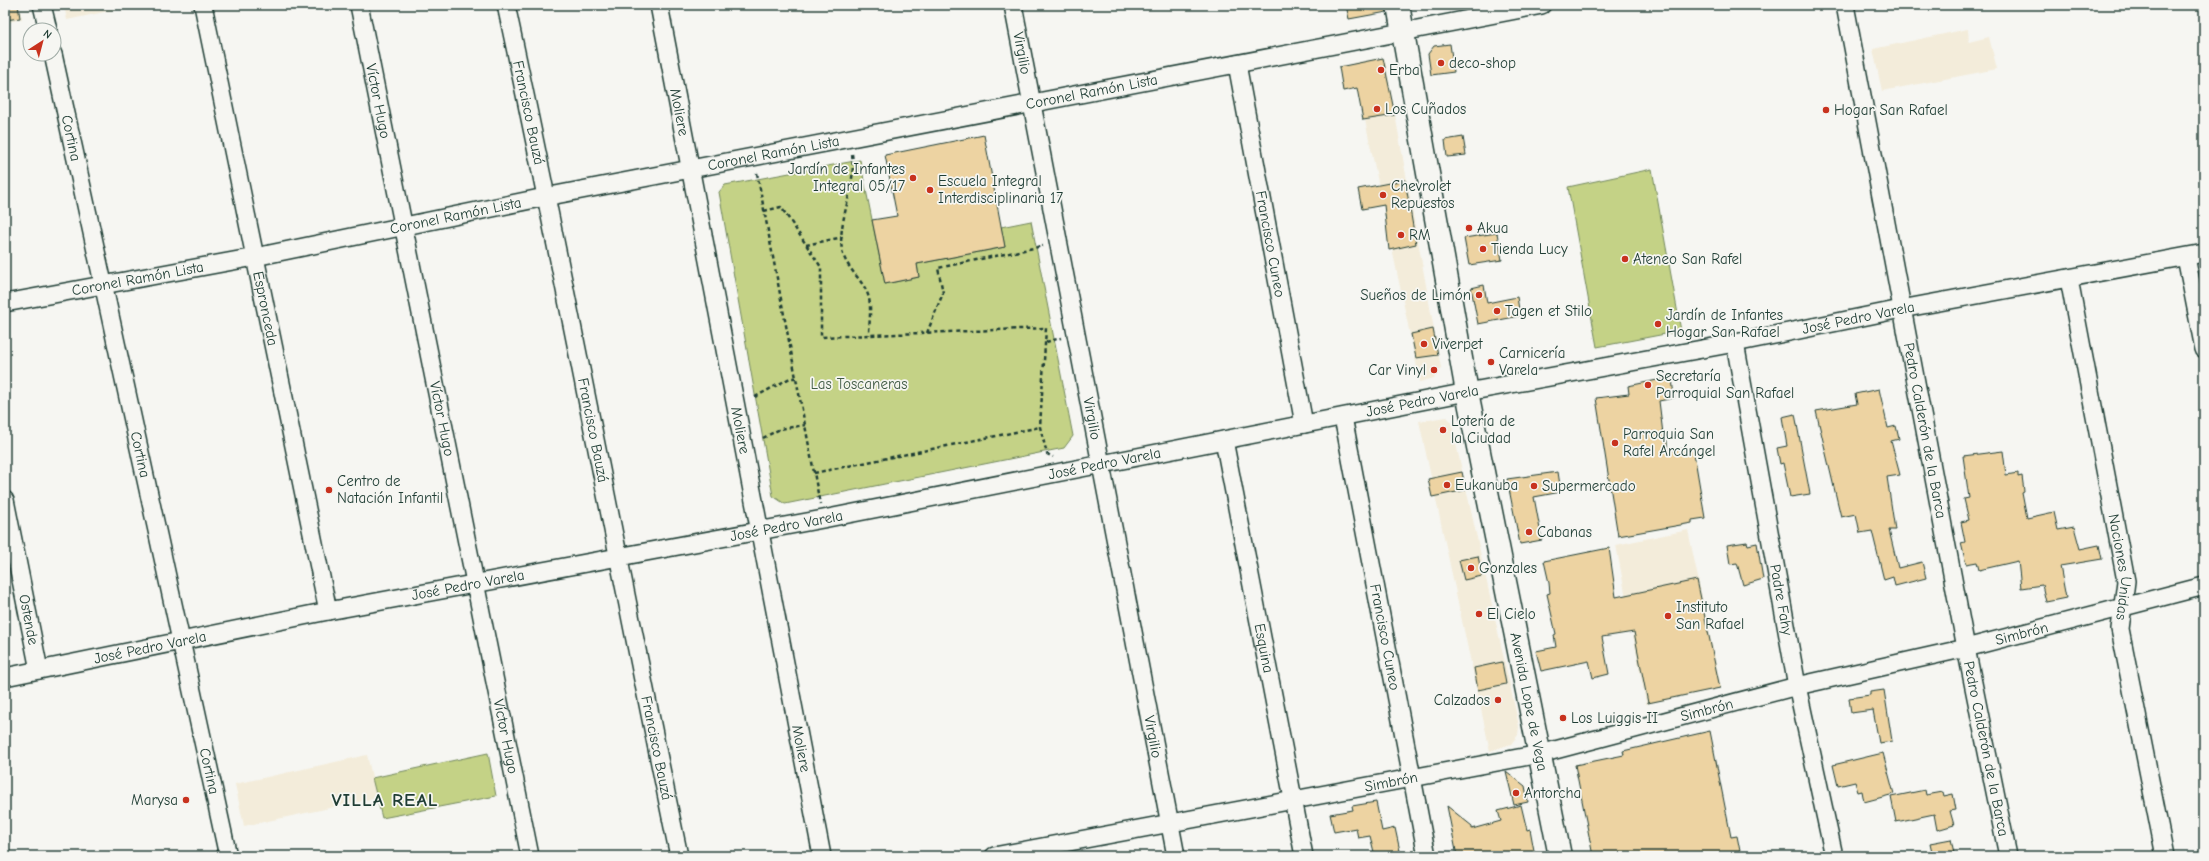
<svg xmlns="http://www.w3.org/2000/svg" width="2209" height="861" font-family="'Comic Neue',sans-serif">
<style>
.built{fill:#f3ecda}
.green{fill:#c4d286;stroke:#72885d}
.building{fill:#edd3a2;stroke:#1f3d34}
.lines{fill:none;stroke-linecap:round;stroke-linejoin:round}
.street-casing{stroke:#1f3d34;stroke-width:20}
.secondary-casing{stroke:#1f3d34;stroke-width:25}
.path{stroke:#1f3d34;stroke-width:2.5;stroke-dasharray:4 3;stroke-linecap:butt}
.street{stroke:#f6f6f2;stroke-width:17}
.secondary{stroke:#f6f6f2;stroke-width:22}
.poi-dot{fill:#c8321e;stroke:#f6f6f2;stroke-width:1.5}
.labels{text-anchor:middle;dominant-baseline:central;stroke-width:3.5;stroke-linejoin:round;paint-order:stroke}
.street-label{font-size:15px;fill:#1f3d34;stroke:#f6f6f2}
.poi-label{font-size:15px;fill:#1f3d34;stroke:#f6f6f2;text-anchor:start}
.park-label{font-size:15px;fill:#405b44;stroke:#f6f6f2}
.district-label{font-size:19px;font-weight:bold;letter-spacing:1px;fill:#1f3d34;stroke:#f6f6f2}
</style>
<rect width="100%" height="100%" fill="#f6f6f2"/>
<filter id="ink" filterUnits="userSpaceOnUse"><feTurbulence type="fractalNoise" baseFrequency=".025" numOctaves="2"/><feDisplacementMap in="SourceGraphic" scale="8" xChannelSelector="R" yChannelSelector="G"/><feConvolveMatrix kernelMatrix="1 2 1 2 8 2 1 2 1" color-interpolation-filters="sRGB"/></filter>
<g filter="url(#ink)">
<path class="built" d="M5 5H19L22 19 5 23Z
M64 5H137L67 20Z
M1968 29 1969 42 1989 37 1997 69 1882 91 1873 49Z
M1381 58 1385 59 1441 368 1434 378 1420 382 1353 63Z
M1447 417 1451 421 1519 726 1518 735 1511 744 1490 751 1419 421Z
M1688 530 1721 688 1646 704 1616 545Z
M367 755 377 798 244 826 235 784Z"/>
<path class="green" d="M860 160 885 284 919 277 917 264 1005 247 1001 227 1031 221 1073 436 1064 448 785 504 773 496 719 192 725 185Z
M1652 169 1681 331 1597 347 1568 187Z
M488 753 496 796 382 818 372 778Z"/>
<path class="building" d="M5 5H18L20 18 5 20Z
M1346 5H1386L1387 12 1349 19Z
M1450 44 1454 72 1431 75 1428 54 1434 46Z
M1383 58 1395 115 1363 120 1357 88 1343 91 1339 67Z
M984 135 1005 247 917 264 919 277 885 284 872 220 897 216 885 155Z
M1463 137 1466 155 1447 157 1445 140Z
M1405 180 1416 244 1389 250 1384 205 1362 209 1358 189Z
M1497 233 1502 260 1469 265 1464 238Z
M1484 285 1487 303 1517 297 1520 316 1478 324 1471 288Z
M1433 329 1438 355 1416 358 1411 334Z
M1672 377 1674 398 1659 401 1663 434 1666 433 1668 451 1693 447 1705 518 1692 520V523L1618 536 1596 398 1629 394 1628 386Z
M1879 389 1888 428 1896 426 1899 439 1891 441 1900 475 1887 477 1895 530H1889L1898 568 1922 562 1926 578 1895 586 1893 577 1884 580 1872 531 1860 533 1856 514 1841 517 1816 411 1857 404 1855 394Z
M1795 414 1810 494 1790 497 1783 463 1780 464 1777 448 1787 446 1782 417Z
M2003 451 2006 475 2018 473V477L2022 476 2024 491 2022 492 2027 518 2054 512 2058 530 2074 527 2080 549 2099 545 2102 559 2060 566 2066 598 2046 602 2042 585 2021 588 2018 561 1979 570 1977 562 1966 564 1961 543 1965 542 1961 522 1969 520 1964 499 1969 498 1963 456Z
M1462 472 1466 490 1432 497 1428 479Z
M1558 472 1561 492 1534 497 1542 540 1520 544 1507 479Z
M1747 542 1748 545 1757 543 1763 579 1743 585 1737 563 1730 564 1727 545Z
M1609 548 1616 597 1697 580 1720 688 1648 703 1634 632 1602 637 1609 674 1593 678 1589 661 1541 671 1536 651 1556 647 1554 635 1556 634 1547 594 1550 593 1549 583 1544 561Z
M1478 556 1482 576 1464 580 1459 560Z
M1502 662 1506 684 1478 690 1474 668Z
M1884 690 1892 741 1879 743 1873 710 1851 713 1849 698 1870 695V692Z
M1710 731 1731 837 1737 836 1741 856H1593L1575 765 1624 755 1623 751Z
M1883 753 1894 794 1864 802 1862 791 1858 792 1855 782 1838 786 1833 765Z
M1506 771 1525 786 1528 802 1514 805Z
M1925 790 1926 795 1943 792 1944 796 1953 794 1956 810 1950 811 1954 825 1937 830 1934 814 1896 822 1891 797Z
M1376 802 1382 831 1395 828 1400 851 1375 856 1370 836 1358 838 1356 828 1334 832 1330 814 1353 810 1352 806Z
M1521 805 1527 830 1530 829 1535 856H1457L1447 806 1472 826V829L1501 821 1498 811Z
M1951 839 1954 853 1933 856 1930 843Z"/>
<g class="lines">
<defs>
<g id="street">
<path d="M42 5 48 30"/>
<path id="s1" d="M203 5 328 611"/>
<path id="s2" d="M359 5 530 856"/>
<path id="s3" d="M506 5C567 288 620 573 679 856"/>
<path id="s4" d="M659 5 822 856"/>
<path id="s5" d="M1013 5 1176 856"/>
<path id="s6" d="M1845 5 1966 648 2008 856"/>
<path id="s7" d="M53 54 228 856"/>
<path id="s8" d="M1237 64 1304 424"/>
<path d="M2186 257 2204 349"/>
<path id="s9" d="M2069 279 2126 581 2120 629 2165 856"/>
<path id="s10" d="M5 303 255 257 545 197 1542 5"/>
<path id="s11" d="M1735 343 1797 686 1834 856"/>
<path id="s12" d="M1343 417 1427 856"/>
<path id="s13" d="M1224 440 1304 856"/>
<path id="s14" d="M5 500 39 670"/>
<path id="s15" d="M5 677 328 611 823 519 1467 392 1735 343 1901 309 2204 253"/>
<path id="s16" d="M994 856 1540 754 1797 686 1966 648 2204 586"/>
</g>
<g id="secondary">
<path id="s17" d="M1398 5 1467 392 1560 856"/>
</g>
</defs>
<use href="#street" class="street-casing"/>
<use href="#secondary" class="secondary-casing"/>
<path class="path" d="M852 154C857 189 837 220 842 250 845 268 863 279 868 295 872 306 869 323 869 335
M757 173 820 504
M764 211 781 207 821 267V337L1046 328 1040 427 1047 454 1053 457
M806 245 843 237
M927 333 943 293 938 268 1043 246
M1046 342 1061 338
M755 397 790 378H796
M763 438 780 429 805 425
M814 473 1040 427"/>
<use href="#street" class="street"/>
<use href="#secondary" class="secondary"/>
</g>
</g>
<g class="poi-dot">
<circle cx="1441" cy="63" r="4"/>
<circle cx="1381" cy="70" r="4"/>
<circle cx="1377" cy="109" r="4"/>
<circle cx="1826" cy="110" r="4"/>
<circle cx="913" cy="178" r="4"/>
<circle cx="930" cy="190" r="4"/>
<circle cx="1383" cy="195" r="4"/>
<circle cx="1469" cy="228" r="4"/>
<circle cx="1401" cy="235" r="4"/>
<circle cx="1483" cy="249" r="4"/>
<circle cx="1625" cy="259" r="4"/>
<circle cx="1479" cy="295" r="4"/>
<circle cx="1497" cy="311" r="4"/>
<circle cx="1658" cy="324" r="4"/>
<circle cx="1424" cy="344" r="4"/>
<circle cx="1491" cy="362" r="4"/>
<circle cx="1434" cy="370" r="4"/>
<circle cx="1648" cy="385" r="4"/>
<circle cx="1443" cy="430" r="4"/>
<circle cx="1615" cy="443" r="4"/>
<circle cx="1447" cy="485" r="4"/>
<circle cx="1534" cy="486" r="4"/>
<circle cx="329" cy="490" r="4"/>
<circle cx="1529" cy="532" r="4"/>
<circle cx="1471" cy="568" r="4"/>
<circle cx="1479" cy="614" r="4"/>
<circle cx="1668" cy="616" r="4"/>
<circle cx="1498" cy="700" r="4"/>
<circle cx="1563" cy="718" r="4"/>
<circle cx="1516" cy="793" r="4"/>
<circle cx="186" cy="800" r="4"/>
</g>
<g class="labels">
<g class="street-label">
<text stroke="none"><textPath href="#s5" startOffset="49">Virgilio</textPath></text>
<text stroke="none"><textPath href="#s10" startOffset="1107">Coronel Ramón Lista</textPath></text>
<text stroke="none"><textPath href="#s2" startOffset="98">Víctor Hugo</textPath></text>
<text stroke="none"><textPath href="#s4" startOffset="109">Moliere</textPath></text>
<text stroke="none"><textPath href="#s3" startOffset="110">Francisco Bauzá</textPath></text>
<text stroke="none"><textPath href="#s7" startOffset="86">Cortina</textPath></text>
<text stroke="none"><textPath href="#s10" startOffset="783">Coronel Ramón Lista</textPath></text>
<text stroke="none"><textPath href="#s10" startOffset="459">Coronel Ramón Lista</textPath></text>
<text stroke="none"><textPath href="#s8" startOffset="183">Francisco Cuneo</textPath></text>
<text stroke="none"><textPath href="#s10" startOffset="135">Coronel Ramón Lista</textPath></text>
<text stroke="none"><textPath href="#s1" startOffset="310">Espronceda</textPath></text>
<text stroke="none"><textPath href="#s15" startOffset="1888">José Pedro Varela</textPath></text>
<text stroke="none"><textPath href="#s15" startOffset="1444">José Pedro Varela</textPath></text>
<text stroke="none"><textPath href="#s2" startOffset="422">Víctor Hugo</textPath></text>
<text stroke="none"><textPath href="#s5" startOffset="421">Virgilio</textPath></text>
<text stroke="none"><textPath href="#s4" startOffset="433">Moliere</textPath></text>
<text stroke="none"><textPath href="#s3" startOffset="434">Francisco Bauzá</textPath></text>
<text stroke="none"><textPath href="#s6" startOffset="433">Pedro Calderón de la Barca</textPath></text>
<text stroke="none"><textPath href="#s7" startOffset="410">Cortina</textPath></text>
<text stroke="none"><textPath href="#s15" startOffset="1120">José Pedro Varela</textPath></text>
<text stroke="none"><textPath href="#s15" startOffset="796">José Pedro Varela</textPath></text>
<text stroke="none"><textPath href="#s9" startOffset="293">Naciones Unidas</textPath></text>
<text stroke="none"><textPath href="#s15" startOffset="472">José Pedro Varela</textPath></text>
<text stroke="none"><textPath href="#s11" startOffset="261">Padre Fahy</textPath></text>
<text stroke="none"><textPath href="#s14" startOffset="122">Ostende</textPath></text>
<text stroke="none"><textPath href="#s16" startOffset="1052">Simbrón</textPath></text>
<text stroke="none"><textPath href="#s12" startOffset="224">Francisco Cuneo</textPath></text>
<text stroke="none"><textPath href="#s15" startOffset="148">José Pedro Varela</textPath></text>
<text stroke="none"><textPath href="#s13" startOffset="212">Esquina</textPath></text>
<text stroke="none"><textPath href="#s17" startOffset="709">Avenida Lope de Vega</textPath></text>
<text stroke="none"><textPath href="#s16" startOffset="728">Simbrón</textPath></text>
<text stroke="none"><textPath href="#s2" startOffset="746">Víctor Hugo</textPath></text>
<text stroke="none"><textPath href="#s5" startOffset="745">Virgilio</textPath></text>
<text stroke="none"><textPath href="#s3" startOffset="758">Francisco Bauzá</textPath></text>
<text stroke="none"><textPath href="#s4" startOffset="757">Moliere</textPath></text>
<text stroke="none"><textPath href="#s6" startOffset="757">Pedro Calderón de la Barca</textPath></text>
<text stroke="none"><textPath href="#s7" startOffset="734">Cortina</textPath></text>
<text stroke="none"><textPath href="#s16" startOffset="404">Simbrón</textPath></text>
</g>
<g class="poi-label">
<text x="1449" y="63">deco-shop</text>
<text x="1389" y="70">Erba</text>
<text x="1385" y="109">Los Cuñados</text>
<text x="1834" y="110">Hogar San Rafael</text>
<text x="905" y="169" text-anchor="end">Jardín de Infantes<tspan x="905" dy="17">Integral 05/17</tspan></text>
<text x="938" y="181">Escuela Integral<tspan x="938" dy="17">Interdisciplinaria 17</tspan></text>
<text x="1391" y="186">Chevrolet<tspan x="1391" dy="17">Repuestos</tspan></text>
<text x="1477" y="228">Akua</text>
<text x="1409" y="235">RM</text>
<text x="1491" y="249">Tienda Lucy</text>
<text x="1633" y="259">Ateneo San Rafel</text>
<text x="1471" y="295" text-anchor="end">Sueños de Limón</text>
<text x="1505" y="311">Tagen et Stilo</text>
<text x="1666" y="315">Jardín de Infantes<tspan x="1666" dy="17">Hogar San Rafael</tspan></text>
<text x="1432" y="344">Viverpet</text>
<text x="1499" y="353">Carnicería<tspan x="1499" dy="17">Varela</tspan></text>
<text x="1426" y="370" text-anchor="end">Car Vinyl</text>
<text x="1656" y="376">Secretaría<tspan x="1656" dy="17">Parroquial San Rafael</tspan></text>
<text x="1451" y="421">Lotería de<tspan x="1451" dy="17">la Ciudad</tspan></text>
<text x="1623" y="434">Parroquia San<tspan x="1623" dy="17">Rafel Arcángel</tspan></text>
<text x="337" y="481">Centro de<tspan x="337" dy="17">Natación Infantil</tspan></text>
<text x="1455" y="485">Eukanuba</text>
<text x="1542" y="486">Supermercado</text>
<text x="1537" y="532">Cabanas</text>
<text x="1479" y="568">Gonzales</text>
<text x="1676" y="607">Instituto<tspan x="1676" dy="17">San Rafael</tspan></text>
<text x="1487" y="614">El Cielo</text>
<text x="1490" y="700" text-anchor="end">Calzados</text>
<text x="1571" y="718">Los Luiggis II</text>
<text x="1524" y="793">Antorcha</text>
<text x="178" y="800" text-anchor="end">Marysa</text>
</g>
<g class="park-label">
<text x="859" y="384">Las Toscaneras</text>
</g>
<g class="district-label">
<text x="385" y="800">VILLA REAL</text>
</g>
</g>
<rect width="2209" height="861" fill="none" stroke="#f6f6f2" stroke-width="20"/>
<rect x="10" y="10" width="2189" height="841" fill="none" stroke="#1f3d34" stroke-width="1.5" filter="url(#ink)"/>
<g transform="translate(42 42) rotate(36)"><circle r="19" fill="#f6f6f2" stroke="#a0aca6"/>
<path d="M0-3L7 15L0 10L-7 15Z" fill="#c8321e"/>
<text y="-6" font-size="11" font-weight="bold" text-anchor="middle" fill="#1f3d34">N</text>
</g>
</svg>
